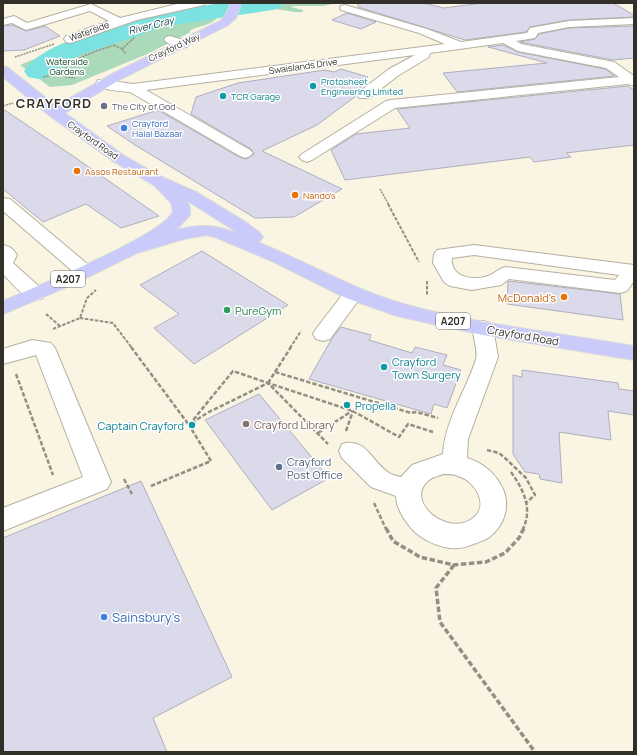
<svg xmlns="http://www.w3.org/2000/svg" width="637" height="755" font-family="Manrope,sans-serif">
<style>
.green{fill:#aadaba}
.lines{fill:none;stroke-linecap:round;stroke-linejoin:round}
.river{fill:#7be1e1;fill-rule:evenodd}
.building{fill:#dbdaeb;stroke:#afaebf}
.minor-casing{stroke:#b5b0a0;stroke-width:2}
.major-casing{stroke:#dadad8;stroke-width:2}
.path-far3{stroke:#938f83;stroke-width:1.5;stroke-dasharray:2 1;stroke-linecap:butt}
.path-far2{stroke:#938f83;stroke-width:2;stroke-dasharray:3.5 1.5;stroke-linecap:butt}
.path-far1{stroke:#938f83;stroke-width:2.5;stroke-dasharray:4.5 2;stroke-linecap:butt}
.path{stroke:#938f83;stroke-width:3.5;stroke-dasharray:5.5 2.5;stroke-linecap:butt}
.minor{fill:#fff;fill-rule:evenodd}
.major{fill:#cacbfb;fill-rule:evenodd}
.culture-dot{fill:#0f9aa8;stroke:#fff;stroke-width:1.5}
.worship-dot{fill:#6b7280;stroke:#fff;stroke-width:1.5}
.shop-dot{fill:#3f7fe0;stroke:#fff;stroke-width:1.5}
.food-dot{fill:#e8710a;stroke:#fff;stroke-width:1.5}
.leisure-dot{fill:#2e9e5b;stroke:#fff;stroke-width:1.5}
.education-dot{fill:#8d6e63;stroke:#fff;stroke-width:1.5}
.service-dot{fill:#5c6f8a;stroke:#fff;stroke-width:1.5}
.labels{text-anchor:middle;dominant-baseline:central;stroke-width:3;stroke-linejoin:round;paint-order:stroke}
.far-street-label{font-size:9px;fill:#312f28;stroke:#fff}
.far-park-label{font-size:9px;fill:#0c4326;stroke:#fff}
.far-culture-label{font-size:9px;fill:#0d838f;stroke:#fff;text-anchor:start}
.far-worship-label{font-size:9px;fill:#5b616d;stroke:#fff;text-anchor:start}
.far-shop-label{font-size:9px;fill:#366cbe;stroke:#fff;text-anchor:start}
.far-food-label{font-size:9px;fill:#c56008;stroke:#fff;text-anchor:start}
.far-water-label{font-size:10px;font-style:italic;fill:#0c3d3e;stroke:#fff}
.shield{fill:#fff;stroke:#6f6d68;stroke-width:1}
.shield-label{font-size:10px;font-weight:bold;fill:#312f28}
.food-label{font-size:11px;fill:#c56008;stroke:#fff;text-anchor:end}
.leisure-label{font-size:11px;fill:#27864d;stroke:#fff;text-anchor:start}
.street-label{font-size:11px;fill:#312f28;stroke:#fff}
.culture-label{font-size:11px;fill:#0d838f;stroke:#fff;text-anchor:start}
.education-label{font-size:11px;fill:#785e54;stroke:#fff;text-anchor:start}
.service-label{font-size:11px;fill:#4e5e75;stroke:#fff;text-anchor:start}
.far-district-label{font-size:13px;font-weight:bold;letter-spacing:1px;fill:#363124;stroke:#fff}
.near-shop-label{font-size:13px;fill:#366cbe;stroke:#fff;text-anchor:start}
</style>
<rect width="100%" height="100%" fill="#faf4e3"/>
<path class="green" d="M256 3H336L324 6H292L291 7 303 10V12C293 13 282 9 272 9 264 9 253 15 247 9Z
M224 6C214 28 207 22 189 31L191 32 145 55 72 85 50 87 20 65C87 37 153 14 224 6Z"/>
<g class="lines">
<path class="river" d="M220 3H283L280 8 272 10 167 26 80 55 63 64 48 77 38 79 28 77 24 71C41 47 75 39 102 31 141 18 179 9 220 3Z"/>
</g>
<path class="building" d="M358 3H424L444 8 482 3H613L634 15V17L569 20 530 27 526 32 465 40 358 7Z
M347 13 376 22 361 29 332 20Z
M12 25 26 31 45 26 60 36 24 50 3 51V26Z
M634 26V58L613 60 520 42 535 39 539 34 569 28Z
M503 45 518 52 605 69 615 76 457 92 443 73 547 63 488 47Z
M341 69 368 77 361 82V89L356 96 317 125 262 151 342 189 294 217 255 218 135 145 107 126 158 110 239 157 246 159 254 154 251 149 191 114 196 97 238 83 325 70 334 72Z
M628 86 634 90V145L566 153 571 157 534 162 530 157 345 180 331 150 356 134 410 128 397 109Z
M3 109 73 156 159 216 121 228 86 204 43 222 3 189Z
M202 251 288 305 194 364 154 328 179 314 140 285Z
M508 281 620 294 623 320 507 304Z
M341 327 371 335 369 340 412 353 415 347 447 355 443 365 461 370 447 408 434 404 431 414 309 379 331 340Z
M522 370 618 383 619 389 634 391V415L608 411 611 440 559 432 562 483 540 479 539 474 525 472 513 454V375L522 377Z
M259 394 329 478 272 510 205 420Z
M141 481 232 677 153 718 167 752H3V538Z"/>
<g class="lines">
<defs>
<path id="minor" d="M181 3H205L204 5 137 20 70 43 66 42 64 39 66 36 109 21 90 11 26 30 12 23 3 25V19L14 16 27 23 91 4 120 18Z
M345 5 427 29 461 42 527 33 530 28 569 21 634 18V24L569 27 538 33 535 38 516 41 521 44 614 62 634 76V86L628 84 395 108 312 160 307 162 302 160 299 157 302 154 386 101 391 100 619 77 606 68 518 51 503 43 430 53 429 57 399 75 369 98H359L357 95 359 92 389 69 415 55 146 90 250 150 253 153 250 156 245 158 240 156 130 92C120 91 103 91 96 83L98 80C105 79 124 83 133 84L445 44 419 33 341 10 340 8 341 6Z
M170 36 187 41 189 44 187 47C180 48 169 45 164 40L166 37Z
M3 198 10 199 91 267 93 271 91 275 84 277 77 275 3 211Z
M3 245C10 246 13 249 17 255L13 263 43 290 46 294 43 298C26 303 14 285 3 274Z
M474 245 634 265V281L627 291 620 293 509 279 501 285 472 290 450 286 444 282 433 263 434 254 437 250ZM474 255 619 275 615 280 505 267C498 269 494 274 488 276 474 281 450 278 452 258Z
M353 288 360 290 363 294 330 339 323 341 316 339 313 334 316 329 346 290Z
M483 321 490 323 493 328 498 357 468 439 467 458C483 463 494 472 502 487 511 505 505 526 488 538 483 541 476 543 471 545 467 546 463 548 459 548 443 550 422 540 412 529 405 521 396 508 396 496L371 487 342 458 339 451 342 444C366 437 372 462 389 473 392 475 397 476 401 477L412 465 443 454C445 420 466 391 476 359 479 347 469 334 476 323ZM443 474C448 474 454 474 458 476 475 481 490 505 473 518 448 538 403 501 429 480 432 477 439 476 443 474Z
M32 340 51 343 55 348 111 482 107 489 3 531V508L83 477 36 355 3 364V349Z"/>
<path id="major" d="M231 3H241L236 18 228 25 121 79 65 113 123 155 162 177 198 193 244 221 260 233 263 237 260 241 257 242C308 262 355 291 407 305 481 325 559 333 634 346V360L483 335 397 316 346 298 274 262 215 237 206 235 184 239 137 253 76 283 3 314V301C30 289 167 234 173 211L171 203 155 186 113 161 50 116 3 77V66L7 67 56 106 112 74 220 21 225 16ZM186 200 232 229 239 234C215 224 200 224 176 230L190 215V207Z"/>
</defs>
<use href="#minor" class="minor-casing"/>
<use href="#major" class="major-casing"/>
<path class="path-far3" d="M114 45 122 49 126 54
M122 49 135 37
M15 57 54 44
M61 73C74 57 96 51 115 45
M43 77 61 73 66 77 75 78
M3 106 13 103
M380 189 389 205"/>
<path class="path-far2" d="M388 204 419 262
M427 281V296
M46 314 61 327
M80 318 113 323 132 348
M53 329 80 318 87 298 96 290
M290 348 301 331"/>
<path class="path-far1" d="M131 347 189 425 233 371 268 383 328 444
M275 372 411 413 416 412 438 418
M16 374 53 475
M268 383 291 347
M346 431 353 411
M318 433 352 411
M487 450 499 453 505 458 526 478 535 495 527 502
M511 472C523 489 533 508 523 529
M124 479 132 494
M151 486 211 461 189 425 207 413 268 383 353 411 399 437 408 424 433 432
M374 503 386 529"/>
<path class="path" d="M386 528 393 541 420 557 454 565 486 562 505 553 519 538 524 528
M454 565 436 588 440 622 535 752"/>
<use href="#minor" class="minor"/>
<use href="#major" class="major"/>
</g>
<g class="culture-dot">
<circle cx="313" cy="86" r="4"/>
<circle cx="223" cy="96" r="4"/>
<circle cx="384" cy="367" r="4"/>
<circle cx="347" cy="405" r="4"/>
<circle cx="192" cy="425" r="4"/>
</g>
<circle class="worship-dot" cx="104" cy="106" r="4"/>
<g class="shop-dot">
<circle cx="124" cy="128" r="4"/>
<circle cx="104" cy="617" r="4"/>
</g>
<g class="food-dot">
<circle cx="77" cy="171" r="4"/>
<circle cx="295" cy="195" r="4"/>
<circle cx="564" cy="297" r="4"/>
</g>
<circle class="leisure-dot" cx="227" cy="310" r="4"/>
<circle class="education-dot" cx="246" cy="424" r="4"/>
<circle class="service-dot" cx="279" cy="467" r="4"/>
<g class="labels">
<g class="far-street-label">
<text transform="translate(89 31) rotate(-20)">Waterside</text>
<text transform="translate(174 47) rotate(-25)">Crayford Way</text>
<text transform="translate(303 66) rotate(-8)">Swaislands Drive</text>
<text transform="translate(93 140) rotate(35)">Crayford Road</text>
</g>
<g class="far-park-label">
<text x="67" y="61">Waterside<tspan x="67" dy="10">Gardens</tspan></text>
</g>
<g class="far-culture-label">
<text x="321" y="81">Protosheet<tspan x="321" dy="10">Engineering Limited</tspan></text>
<text x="231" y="96">TCR Garage</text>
</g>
<g class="far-worship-label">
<text x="112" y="106">The City of God</text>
</g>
<g class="far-shop-label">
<text x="132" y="123">Crayford<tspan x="132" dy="10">Halal Bazaar</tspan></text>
</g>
<g class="far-food-label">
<text x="85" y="171">Assos Restaurant</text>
<text x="303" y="195">Nando's</text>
</g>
<g class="far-water-label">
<text transform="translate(151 25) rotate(-14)">River Cray</text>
</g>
<g class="shield">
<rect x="51" y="271" width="34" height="16" rx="3"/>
<rect x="436" y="313" width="34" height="16" rx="3"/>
</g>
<g class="shield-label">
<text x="68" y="279">A207</text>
<text x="453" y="321">A207</text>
</g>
<g class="food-label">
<text x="556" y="297">McDonald's</text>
</g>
<g class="leisure-label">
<text x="235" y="310">PureGym</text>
</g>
<g class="street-label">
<text transform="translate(523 335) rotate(10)">Crayford Road</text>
</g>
<g class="culture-label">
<text x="392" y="361">Crayford<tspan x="392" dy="13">Town Surgery</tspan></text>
<text x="355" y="405">Propella</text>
<text x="184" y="425" text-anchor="end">Captain Crayford</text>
</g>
<g class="education-label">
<text x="254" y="424">Crayford Library</text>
</g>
<g class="service-label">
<text x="287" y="461">Crayford<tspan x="287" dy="13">Post Office</tspan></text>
</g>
<g class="far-district-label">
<text x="54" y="103">CRAYFORD</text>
</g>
<g class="near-shop-label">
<text x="112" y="617">Sainsbury's</text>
</g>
</g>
<rect width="637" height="755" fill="none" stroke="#312f28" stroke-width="8"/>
</svg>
